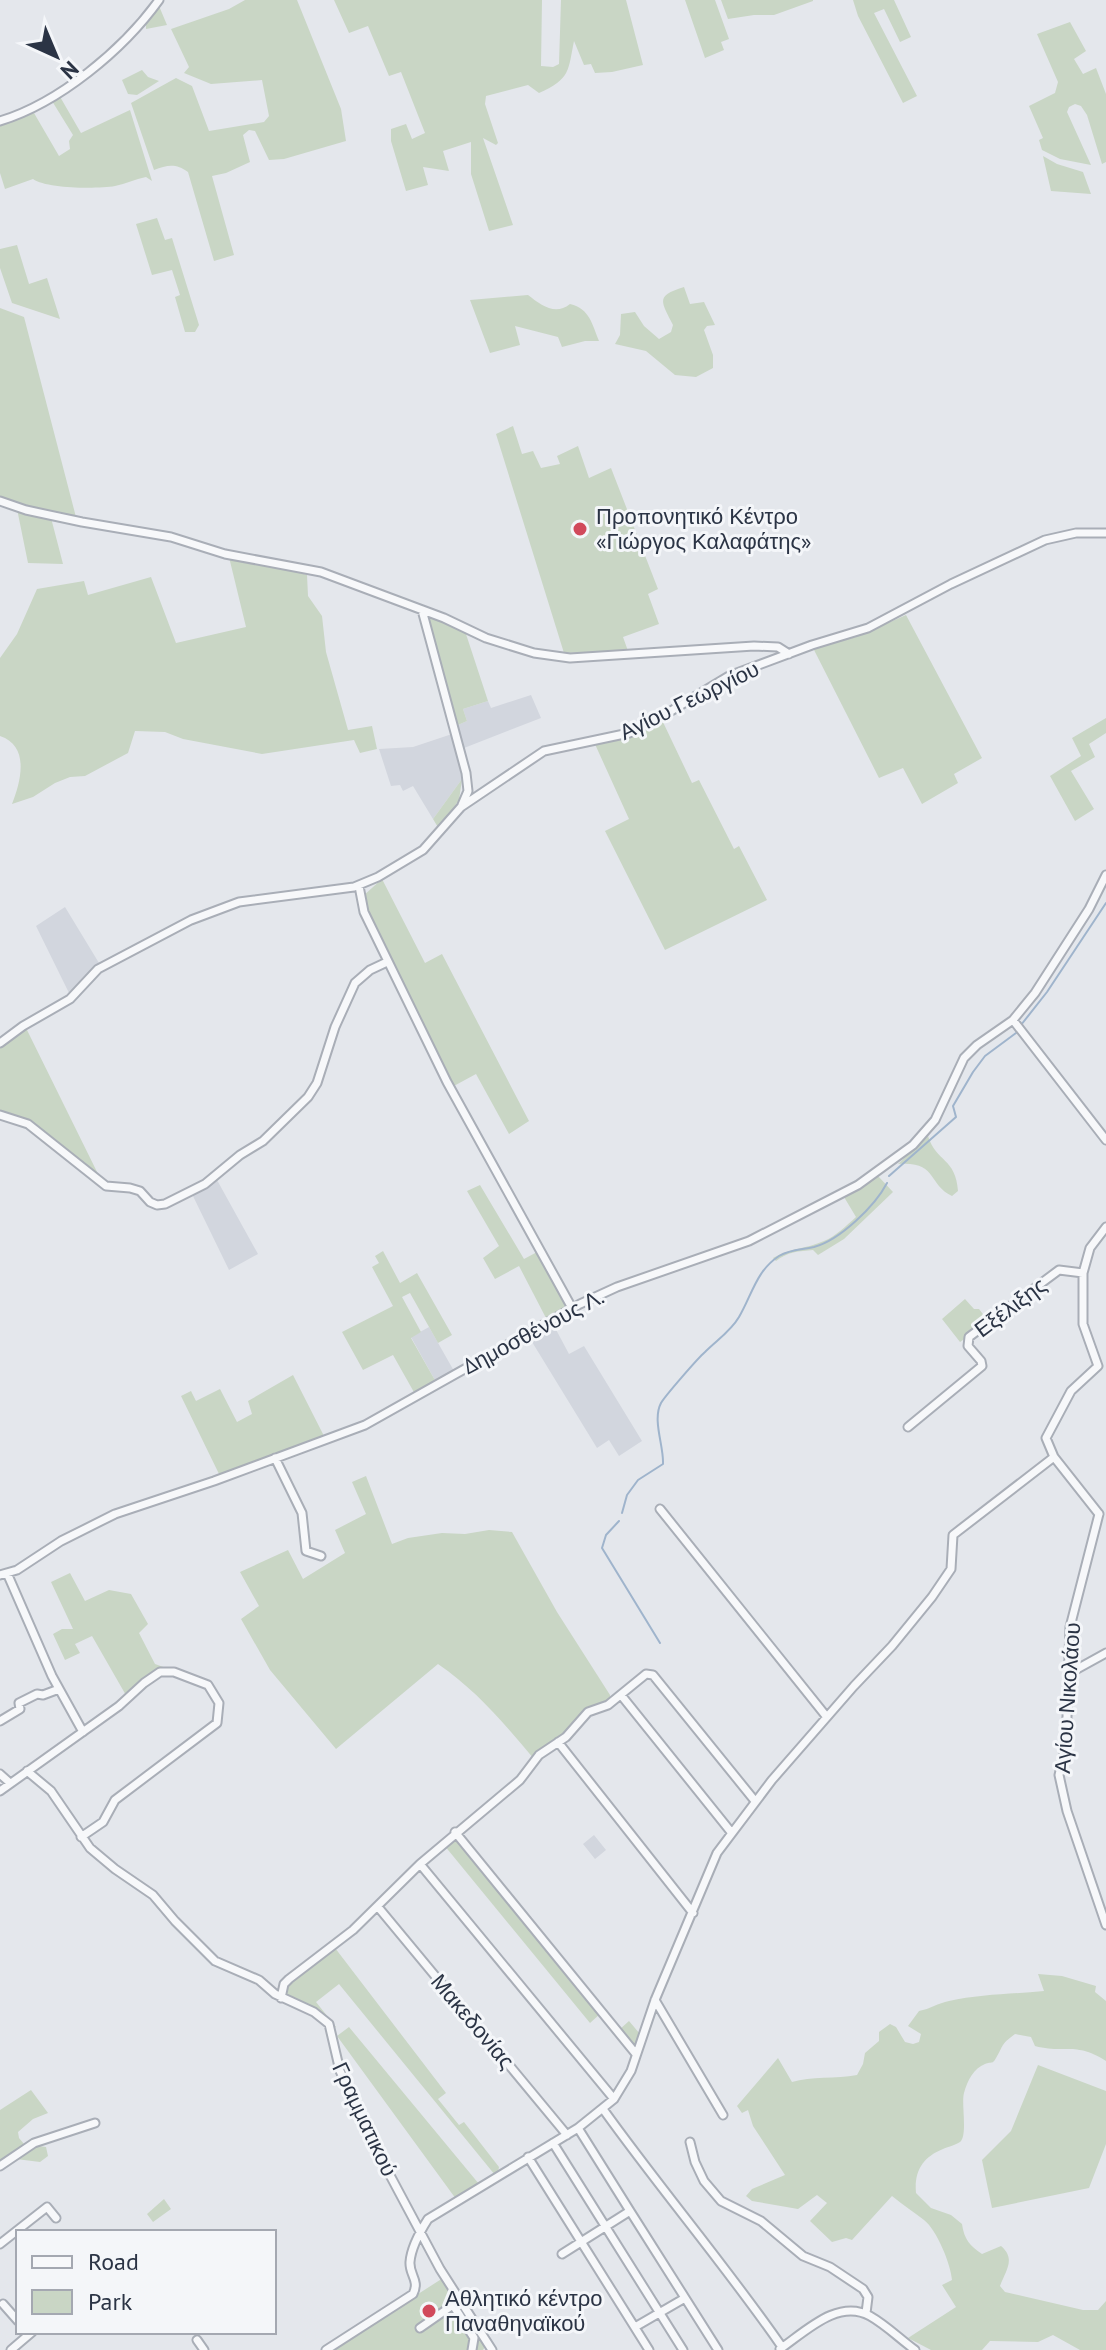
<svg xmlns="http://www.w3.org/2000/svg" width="1106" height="2350" font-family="'PT Sans',sans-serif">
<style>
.built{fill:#d2d6de}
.green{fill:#c9d6c5}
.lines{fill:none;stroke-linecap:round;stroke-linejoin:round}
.stream{stroke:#9fb4cc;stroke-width:2}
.minor-casing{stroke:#a9aeb7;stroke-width:11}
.minor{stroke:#f7f8fa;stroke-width:7}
.poi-dot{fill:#d1495b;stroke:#f4f6f9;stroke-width:3}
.labels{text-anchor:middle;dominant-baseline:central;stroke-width:6;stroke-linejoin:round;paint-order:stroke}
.poi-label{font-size:22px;fill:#2b3445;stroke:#f4f6f9;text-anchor:start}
.street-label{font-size:22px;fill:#2b3445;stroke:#f4f6f9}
</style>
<rect width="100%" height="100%" fill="#e4e7ec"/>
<path class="built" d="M531 695 541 718 464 748 458 725 467 721 463 709 488 701 491 708Z
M452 734 462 779 433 819 413 786 403 791 400 785 391 786 379 749 413 747Z
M65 907 99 963 76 991 70 995 36 926Z
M217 1180 258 1254 229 1270 192 1194Z
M553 1324 569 1354 584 1346 642 1441 619 1456 609 1440 597 1448 529 1337Z
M429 1327 454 1371 436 1382 411 1337Z
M594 1835 606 1850 595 1859 583 1844Z"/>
<path class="green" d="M245 0H297L341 109 346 141 284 159 269 160 255 131 249 130 243 135 250 162 226 173 212 176 234 255 214 261 188 172C176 163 167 165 154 170L131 103 176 78 192 86 209 131 264 122 269 116 262 80 211 84 184 73 189 67 171 29 229 9Z
M334 0H542L541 66 553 67 559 64 561 0H626L643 65 612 72 595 73 591 64 584 65 574 41C568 70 571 79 539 93L528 85 486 96 485 104 498 143 496 145 483 138 513 225 489 231 471 174V142L443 151 449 171 423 167 428 185 406 191 391 141V129L406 124 412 139 425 133 401 72 389 76 368 26 349 33Z
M685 0H715L729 39 721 42 724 50 705 58Z
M721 0H813V1L774 15H754L728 19Z
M853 0H894L911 37 900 42 884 9 874 13 917 96 903 103 858 16Z
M159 6 167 25 146 29V24Z
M1070 22 1086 51 1074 59 1083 74 1096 68 1106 94V162L1102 164 1087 115 1081 106 1075 104 1069 107 1067 112 1091 165 1060 159 1042 150 1039 140 1043 138 1029 106 1055 93 1058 82 1037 34Z
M142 70 148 77 159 81 137 95 128 94 122 80Z
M59 95 81 133 130 110 152 181 146 177C135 179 126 184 115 186 98 189 47 189 33 179L5 189 0 173V125L34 113 59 156 70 149 69 141 73 135 52 101Z
M1043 156 1057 164 1083 172 1091 194 1051 191Z
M157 218 165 240 172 238 199 325 195 332H185L175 297 180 295 172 270 152 275 136 224Z
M17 245 29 284 47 278 60 319 12 303 0 268V249Z
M684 287 690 304 704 302 715 325 707 326 704 330 713 355V368L696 377 675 375 646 351 615 344 620 335 621 314 635 312 644 326 659 339 671 332 673 325C661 301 655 296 684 287Z
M528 295C541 305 555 316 570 304 590 309 592 324 599 341H585L562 347 558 337 515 326 520 345 490 353 470 300Z
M0 308 24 317 77 521 50 514 63 564 28 563 16 504 0 497Z
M513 426 522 454 533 451 541 468 560 464 557 456 578 446 589 478 611 468 658 589 648 594 659 624 623 637 628 651 564 653 496 434Z
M229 557 267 563 307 575 308 596 322 616 326 652 348 730 372 726 377 749 360 753 354 740 262 754 183 739 165 732 135 731 128 753 85 776 70 777 55 783 33 797 12 804C21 781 30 746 0 736V658L17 634 37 589 84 581 88 595 151 577 176 643 246 627Z
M425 613 465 631 488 701 463 709 467 721 458 725Z
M906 615 982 758 954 774 958 783 922 804 903 768 879 778 813 648 856 637Z
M1106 718V733L1089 744 1095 757 1071 771 1094 809 1075 821 1050 776 1081 756 1072 738Z
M662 720 692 783 699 780 734 849 739 846 767 900 665 950 605 831 629 819 594 742Z
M462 779 459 800 439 829 433 819Z
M382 879 425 963 442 954 529 1121 509 1134 476 1074 452 1087 366 911 363 896Z
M26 1028 100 1178C66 1149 43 1125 0 1113V1048Z
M928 1136C936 1162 956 1158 958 1191L952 1196C927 1184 938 1161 898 1164Z
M878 1176 893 1192 844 1239 818 1255 813 1250C799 1251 787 1252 776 1261L773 1258C790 1248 806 1249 824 1241 836 1236 846 1226 856 1217L844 1197Z
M480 1185 524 1259 539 1251 569 1304 546 1318 519 1266 495 1279 483 1258 499 1246 467 1191Z
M383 1251 400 1283 417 1273 452 1335 438 1343 410 1293 402 1297 421 1332 411 1338 436 1382 415 1394 393 1355 363 1370 342 1332 393 1306 372 1267 379 1263 375 1256Z
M965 1299 974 1309H979L989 1322 960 1342 942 1319Z
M293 1375 325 1438 220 1476 181 1396 191 1391 196 1401 220 1389 237 1422 252 1414 248 1401Z
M366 1476 392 1544 408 1538 442 1533 465 1534 489 1530 512 1532 557 1612 610 1695V1701C590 1709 577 1726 559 1739 550 1746 541 1748 534 1759 504 1723 476 1690 438 1664L336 1749 270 1670 241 1619 259 1606 240 1572 288 1550 303 1579 345 1553 335 1530 366 1514 352 1482Z
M70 1573 85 1601 109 1590 131 1594 148 1624 139 1633 155 1664 166 1668 157 1671 127 1697 92 1636 75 1644 80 1653 65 1660 53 1634 62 1629H73L51 1582Z
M455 1835 600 2014 590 2023 444 1845Z
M332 1944 446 2093 438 2099 459 2125 464 2122 499 2167 498 2172 495 2175 339 1984 316 2002 336 2027 334 2028 330 2022 286 1997 290 1980Z
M1038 1974 1062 1976 1096 1986 1095 1992 1106 2001V2061C1075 2041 1064 2054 1035 2046L1031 2037 1015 2034C1000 2045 1004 2045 996 2058 992 2065 992 2061 985 2064 974 2068 967 2081 964 2093 961 2104 968 2135 960 2142 956 2145 947 2147 943 2149 923 2157 914 2171 916 2193L931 2208 951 2215 962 2224C964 2239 970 2246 982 2254L1001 2246C1016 2259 1006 2270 1000 2286L1005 2292 1083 2310H1098L1106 2301V2350H1080L1053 2335 1038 2342 990 2341 982 2350H931L908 2338 956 2307 942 2285 952 2280C951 2265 937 2230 924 2220 914 2212 903 2205 892 2196L852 2240 846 2238 832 2242 810 2221 827 2203 817 2195 798 2209 752 2201 746 2196 752 2189 785 2175 753 2126 748 2110 742 2113 737 2106 778 2058 792 2082C811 2076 836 2079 857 2075L863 2064 865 2053 879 2041V2032L890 2024 896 2027 905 2042 913 2044 919 2042 921 2034 908 2026 919 2011C930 2009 938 2003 949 2001 980 1994 1013 1994 1044 1991Z
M629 2021 640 2034 634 2049 619 2030Z
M349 2027 479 2184 456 2199 337 2036Z
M1038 2065 1106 2091V2144L1089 2188 992 2208 982 2160 1011 2131Z
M31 2090 48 2113 33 2119 18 2132 19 2138 24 2144 46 2147 48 2156 40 2162 8 2158 0 2161V2110Z
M164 2199 171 2209 153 2222 147 2214Z
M443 2278 486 2345 483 2350H331Z"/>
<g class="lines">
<path class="stream" d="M1021 1025 1047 992 1106 903
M889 1176 956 1117 953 1106 973 1072 985 1056 1016 1033
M622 1513 627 1495 638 1480 663 1464C664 1446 652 1420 661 1403 665 1396 698 1358 705 1352 717 1340 731 1331 739 1317 752 1295 756 1271 779 1256 791 1249 801 1250 814 1247 840 1240 875 1206 887 1183
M619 1521 606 1535 602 1548 660 1643"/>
<defs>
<path id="minor" d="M0 121C59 103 123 50 159 0
M0 501 26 510 82 522 171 537 225 554 321 572 444 618 486 638 534 653 570 658 754 646 778 647 789 654
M422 610 466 773 468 791 462 805
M359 886 364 912 447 1082 572 1308
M1013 1020 1106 1140
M0 1043 23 1026 70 999 98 969 191 920 239 902 354 887 378 877 423 850 461 807 544 751 629 733 661 717 729 676 812 645 868 628 951 584 1045 540 1076 533H1106
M0 1115 28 1124 106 1186 130 1188 140 1191 150 1202 157 1205 165 1204 205 1184 240 1155 263 1141 308 1097 317 1083 335 1027 355 983 370 970 387 962
M908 1427 982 1366 981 1361 968 1346 969 1337 1059 1270 1083 1273
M275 1458 302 1513 306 1551 321 1556
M660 1509 826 1716
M1099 1514 1070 1627 1066 1746 1059 1775 1067 1811 1106 1925
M1099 1514 1054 1457 1046 1438 1071 1391 1098 1366 1083 1324V1273L1090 1248 1106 1227
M7 1573 52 1676 83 1732
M0 1575 17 1570 61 1541 115 1514 214 1481 365 1425 580 1304 617 1287 749 1241 858 1185 913 1145 935 1120 964 1058 977 1045 1013 1020 1035 993 1089 909 1106 875
M1068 1674 1106 1653
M621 1695 731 1832
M0 1721 20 1709 19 1703 37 1694 43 1695 59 1689
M558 1742 693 1913
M27 1771 51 1791 90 1848 115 1869 153 1895 175 1921 215 1961 259 1980 275 1994 314 2012 329 2024 340 2071 376 2149 440 2269 492 2350
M0 1774 10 1783
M0 1791 119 1706 144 1683 160 1672H174L208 1685 219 1703 217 1723 115 1800 103 1822 81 1837
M455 1832 636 2054
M420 1864 614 2099
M378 1907 567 2135
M281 1998 284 1984 289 1979 353 1930 420 1864 520 1780 539 1755 566 1737 588 1712 608 1705 646 1674 653 1675 755 1801
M655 2000 723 2115
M603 2109C661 2190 726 2266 782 2347
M690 2142 695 2162 704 2181 721 2201 761 2221 803 2256 830 2267 863 2289 868 2297 866 2313
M553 2143 683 2350
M528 2157 649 2350
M0 2166 34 2143 95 2123
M630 2211 718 2350
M0 2244 47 2207 56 2218
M562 2254 630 2211 578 2128
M3 2304 18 2321
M635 2327 685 2298
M420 2328 453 2305 474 2338 472 2350
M197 2340 204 2350
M780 2349C805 2332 838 2298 870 2316 886 2325 900 2339 915 2350
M11 2350 32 2332
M326 2350 413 2294C420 2280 409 2275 410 2262 411 2248 421 2230 428 2219L578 2128 614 2099 631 2071 655 2000 717 1853 772 1780 854 1686 892 1646 932 1597 951 1569 953 1535 1054 1457"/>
</defs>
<use href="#minor" class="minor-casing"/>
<use href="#minor" class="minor"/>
</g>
<g class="poi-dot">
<circle cx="580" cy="529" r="8"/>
<circle cx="429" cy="2311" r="8"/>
</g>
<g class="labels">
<g class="poi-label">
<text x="596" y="516">Προπονητικό Κέντρο<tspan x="596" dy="25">«Γιώργος Καλαφάτης»</tspan></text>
<text x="445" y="2298">Αθλητικό κέντρο<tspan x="445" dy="25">Παναθηναϊκού</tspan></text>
</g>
<g class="street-label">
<text transform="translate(689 700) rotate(-26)">Αγίου Γεωργίου</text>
<text transform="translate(1010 1307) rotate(-37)">Εξέλιξης</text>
<text transform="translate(533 1331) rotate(-28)">Δημοσθένους Λ.</text>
<text transform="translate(1067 1698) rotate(-86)">Αγίου Νικολάου</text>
<text transform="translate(473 2021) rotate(50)">Μακεδονίας</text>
<text transform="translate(365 2119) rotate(65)">Γραμματικού</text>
</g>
</g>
<rect x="16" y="2230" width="260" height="104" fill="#f4f6f9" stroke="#a4a8b1" stroke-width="2"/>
<rect x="32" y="2256" width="40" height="12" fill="#f7f8fa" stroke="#a4a8b1" stroke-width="2"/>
<text x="88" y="2270" font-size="24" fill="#2b3445">Road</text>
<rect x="32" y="2290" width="40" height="24" fill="#c9d6c5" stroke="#a4a8b1" stroke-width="2"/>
<text x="88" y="2310" font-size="24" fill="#2b3445">Park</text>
<g transform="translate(56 56) rotate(136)" stroke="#f4f6f9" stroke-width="6" paint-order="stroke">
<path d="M0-6L14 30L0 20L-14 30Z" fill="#2b3445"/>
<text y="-12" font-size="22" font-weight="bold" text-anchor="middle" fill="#2b3445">N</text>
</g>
</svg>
